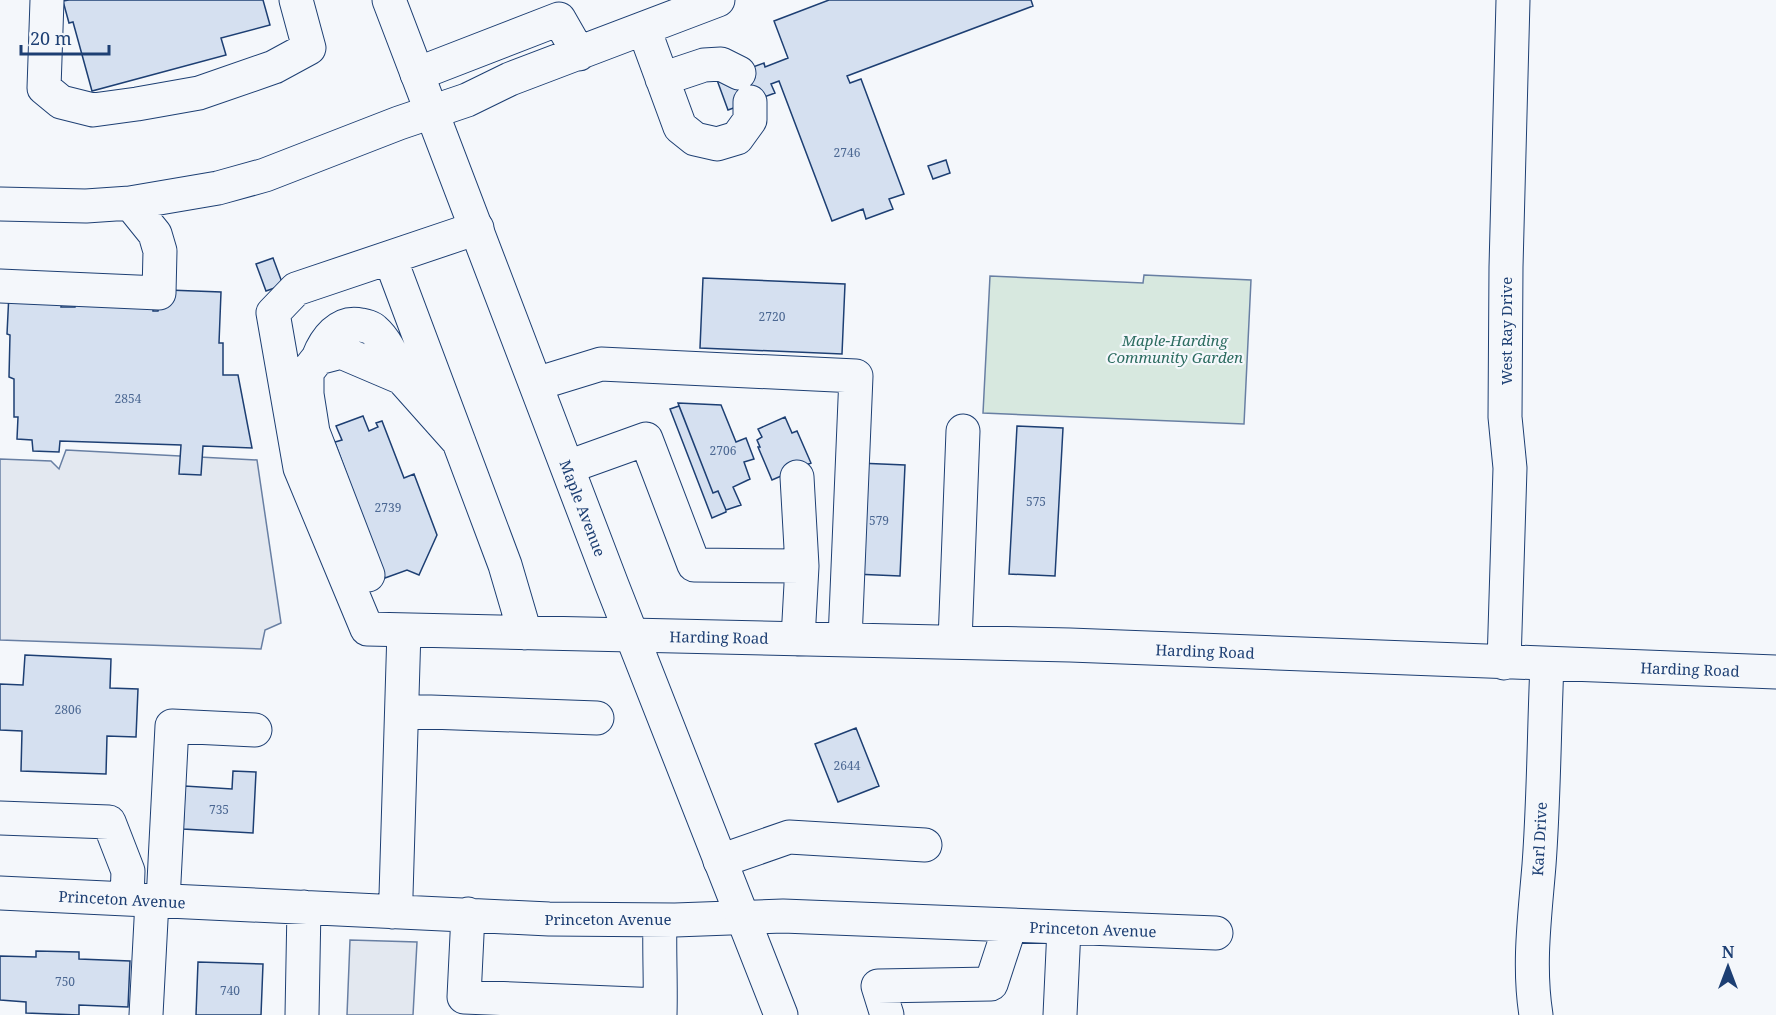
<svg xmlns="http://www.w3.org/2000/svg" width="1776" height="1015" font-family="'Noto Serif',serif">
<style>
.green{fill:#d7e8df;stroke:#687fa3;stroke-width:1.5}
.parking{fill:#e3e8f0;stroke:#687fa3;stroke-width:1.5}
.building{fill:#d5e0f0;stroke:#1d3f73;stroke-width:1.5}
.lines{fill:none;stroke-linecap:round;stroke-linejoin:round}
.minor-casing{stroke:#1d3f73;stroke-width:35}
.major-casing{stroke:#1d3f73;stroke-width:35}
.minor{stroke:#f4f7fb;stroke-width:33}
.major{stroke:#f4f7fb;stroke-width:33}
.labels{text-anchor:middle;dominant-baseline:central;stroke-width:4.5;stroke-linejoin:round;paint-order:stroke}
.number-label{font-size:12px;fill:#4b6792}
.street-label{font-size:15px;fill:#1d3f73;stroke:#f4f7fb}
.park-label{font-size:15px;font-style:italic;fill:#2c6c60;stroke:#f4f7fb}
</style>
<rect width="100%" height="100%" fill="#f4f7fb"/>
<path class="green" d="M1144 275 1251 280 1244 424 983 413 990 276 1143 283Z"/>
<path class="parking" d="M66 450 257 460 281 623 265 630 261 649 0 640V459L51 461 59 469Z
M350 940 417 942 413 1015H347Z"/>
<path class="building" d="M69 0H263L270 25 221 38 226 55 92 91 73 22 69 23 63 1Z
M829 0H1031L1033 6 847 76 850 83 861 79 904 194 889 199 893 209 866 219 863 209 832 221 779 81 771 84 775 93 728 110 717 80 764 63 765 67 788 58 774 21Z
M946 160 950 173 933 179 928 166Z
M273 258 283 285 266 291 256 264Z
M703 278 845 284 842 354 700 348Z
M168 290 221 292 219 343H223V375H238L252 448 203 446 201 475 179 474 181 445 60 441 59 452 33 451 32 440 17 439 18 417H14V379L9 377 10 335 7 334 9 293 62 295 61 307H75L76 299 153 303V311H158L160 302Z
M678 403 721 405 736 442 746 438 754 459 744 462 750 479 733 487 741 505 726 510 718 491 713 493Z
M679 406 713 493 718 491 726 510V512L712 518 670 409Z
M363 416 369 431 378 427 376 423 382 421 404 478 414 474 437 535 419 575 407 570 385 578 334 440 335 442 342 440 336 426Z
M785 417 792 433 797 431 811 463 772 480 758 447H760L757 440 762 437 758 429Z
M1017 426 1063 428 1055 576 1009 574Z
M858 463 905 465 900 576 854 574Z
M25 655 111 659 110 688 138 689 136 737 107 736 106 774 21 771 22 731 0 730V684L23 685Z
M856 728 879 786 838 802 815 744Z
M233 771 256 772 253 833 183 829 185 786 232 789Z
M36 951 79 952V959L130 961 128 1007 79 1005V1015L26 1013V1002L0 1000V956L36 957Z
M198 962 263 964 261 1015H196Z"/>
<g class="lines">
<defs>
<path id="minor" d="M47 0 44 88 61 102 93 110 137 104 199 93 274 67 309 48 296 0
M644 29 680 127 695 139 717 144 737 138 750 120V102
M417 74 559 19 579 54
M662 79 704 65 721 64 739 73
M0 204 86 206 130 203 218 188 265 175 399 123 467 100 510 79 718 0
M477 228 296 289 273 313 300 468 367 629 1070 645 1776 672
M390 258 505 565 525 633
M0 286 159 293 160 251 155 234 130 203
M318 358C325 340 339 320 361 325 366 326 371 327 374 330 388 342 394 361 402 378
M536 384 601 364 856 376 845 640
M568 467 646 439 694 565 802 566 798 639
M797 477 802 566
M368 575 313 432 307 394V372L318 358 341 352 402 378 459 442
M955 642 963 431
M1504 663 1510 468 1505 417 1506 267 1513 0
M402 711 597 718
M0 818 109 822 128 871 127 899
M720 861 789 837 925 845
M0 893 549 919 675 920 783 916 1216 933
M163 901 172 726 255 730
M393 912 396 895 404 630
M468 914 464 997 660 1005
M146 1015 152 901
M302 1015 304 907
M660 1015C661 983 659 952 660 920
M887 1015 878 986 991 984 1010 926
M1060 1015 1064 928
M1536 1015C1528 965 1535 915 1539 865 1544 798 1544 730 1547 664"/>
<path id="major" d="M389 0 612 585 781 1015"/>
</defs>
<use href="#minor" class="minor-casing"/>
<use href="#major" class="major-casing"/>
<use href="#minor" class="minor"/>
<use href="#major" class="major"/>
</g>
<g class="labels">
<g class="number-label">
<text x="847" y="152">2746</text>
<text x="772" y="316">2720</text>
<text x="128" y="398">2854</text>
<text x="723" y="450">2706</text>
<text x="1036" y="501">575</text>
<text x="388" y="507">2739</text>
<text x="879" y="520">579</text>
<text x="68" y="709">2806</text>
<text x="847" y="765">2644</text>
<text x="219" y="809">735</text>
<text x="65" y="981">750</text>
<text x="230" y="990">740</text>
</g>
<g class="street-label">
<text transform="translate(1506 331) rotate(-90)">West Ray Drive</text>
<text transform="translate(583 508) rotate(69)">Maple Avenue</text>
<text transform="translate(719 637) rotate(1)">Harding Road</text>
<text transform="translate(1205 651) rotate(2)">Harding Road</text>
<text transform="translate(1690 669) rotate(2)">Harding Road</text>
<text transform="translate(1539 839) rotate(-87)">Karl Drive</text>
<text transform="translate(122 899) rotate(3)">Princeton Avenue</text>
<text x="608" y="919">Princeton Avenue</text>
<text transform="translate(1093 929) rotate(2)">Princeton Avenue</text>
</g>
<g class="park-label">
<text x="1175" y="340">Maple-Harding<tspan x="1175" dy="17">Community Garden</tspan></text>
</g>
</g>
<g transform="translate(1728 967)" stroke="#f4f7fb" stroke-width="4.5" paint-order="stroke">
<path d="M0-4.5L10 22L0 15L-10 22Z" fill="#1d3f73"/>
<text y="-9" font-size="16" font-weight="bold" text-anchor="middle" fill="#1d3f73">N</text>
</g>
<path d="M21 45v9h88v-9" fill="none" stroke="#1d3f73" stroke-width="3"/>
<text x="30" y="45" font-size="18" fill="#1d3f73" stroke="#f4f7fb" stroke-width="4.5" paint-order="stroke">20 m</text>
</svg>
